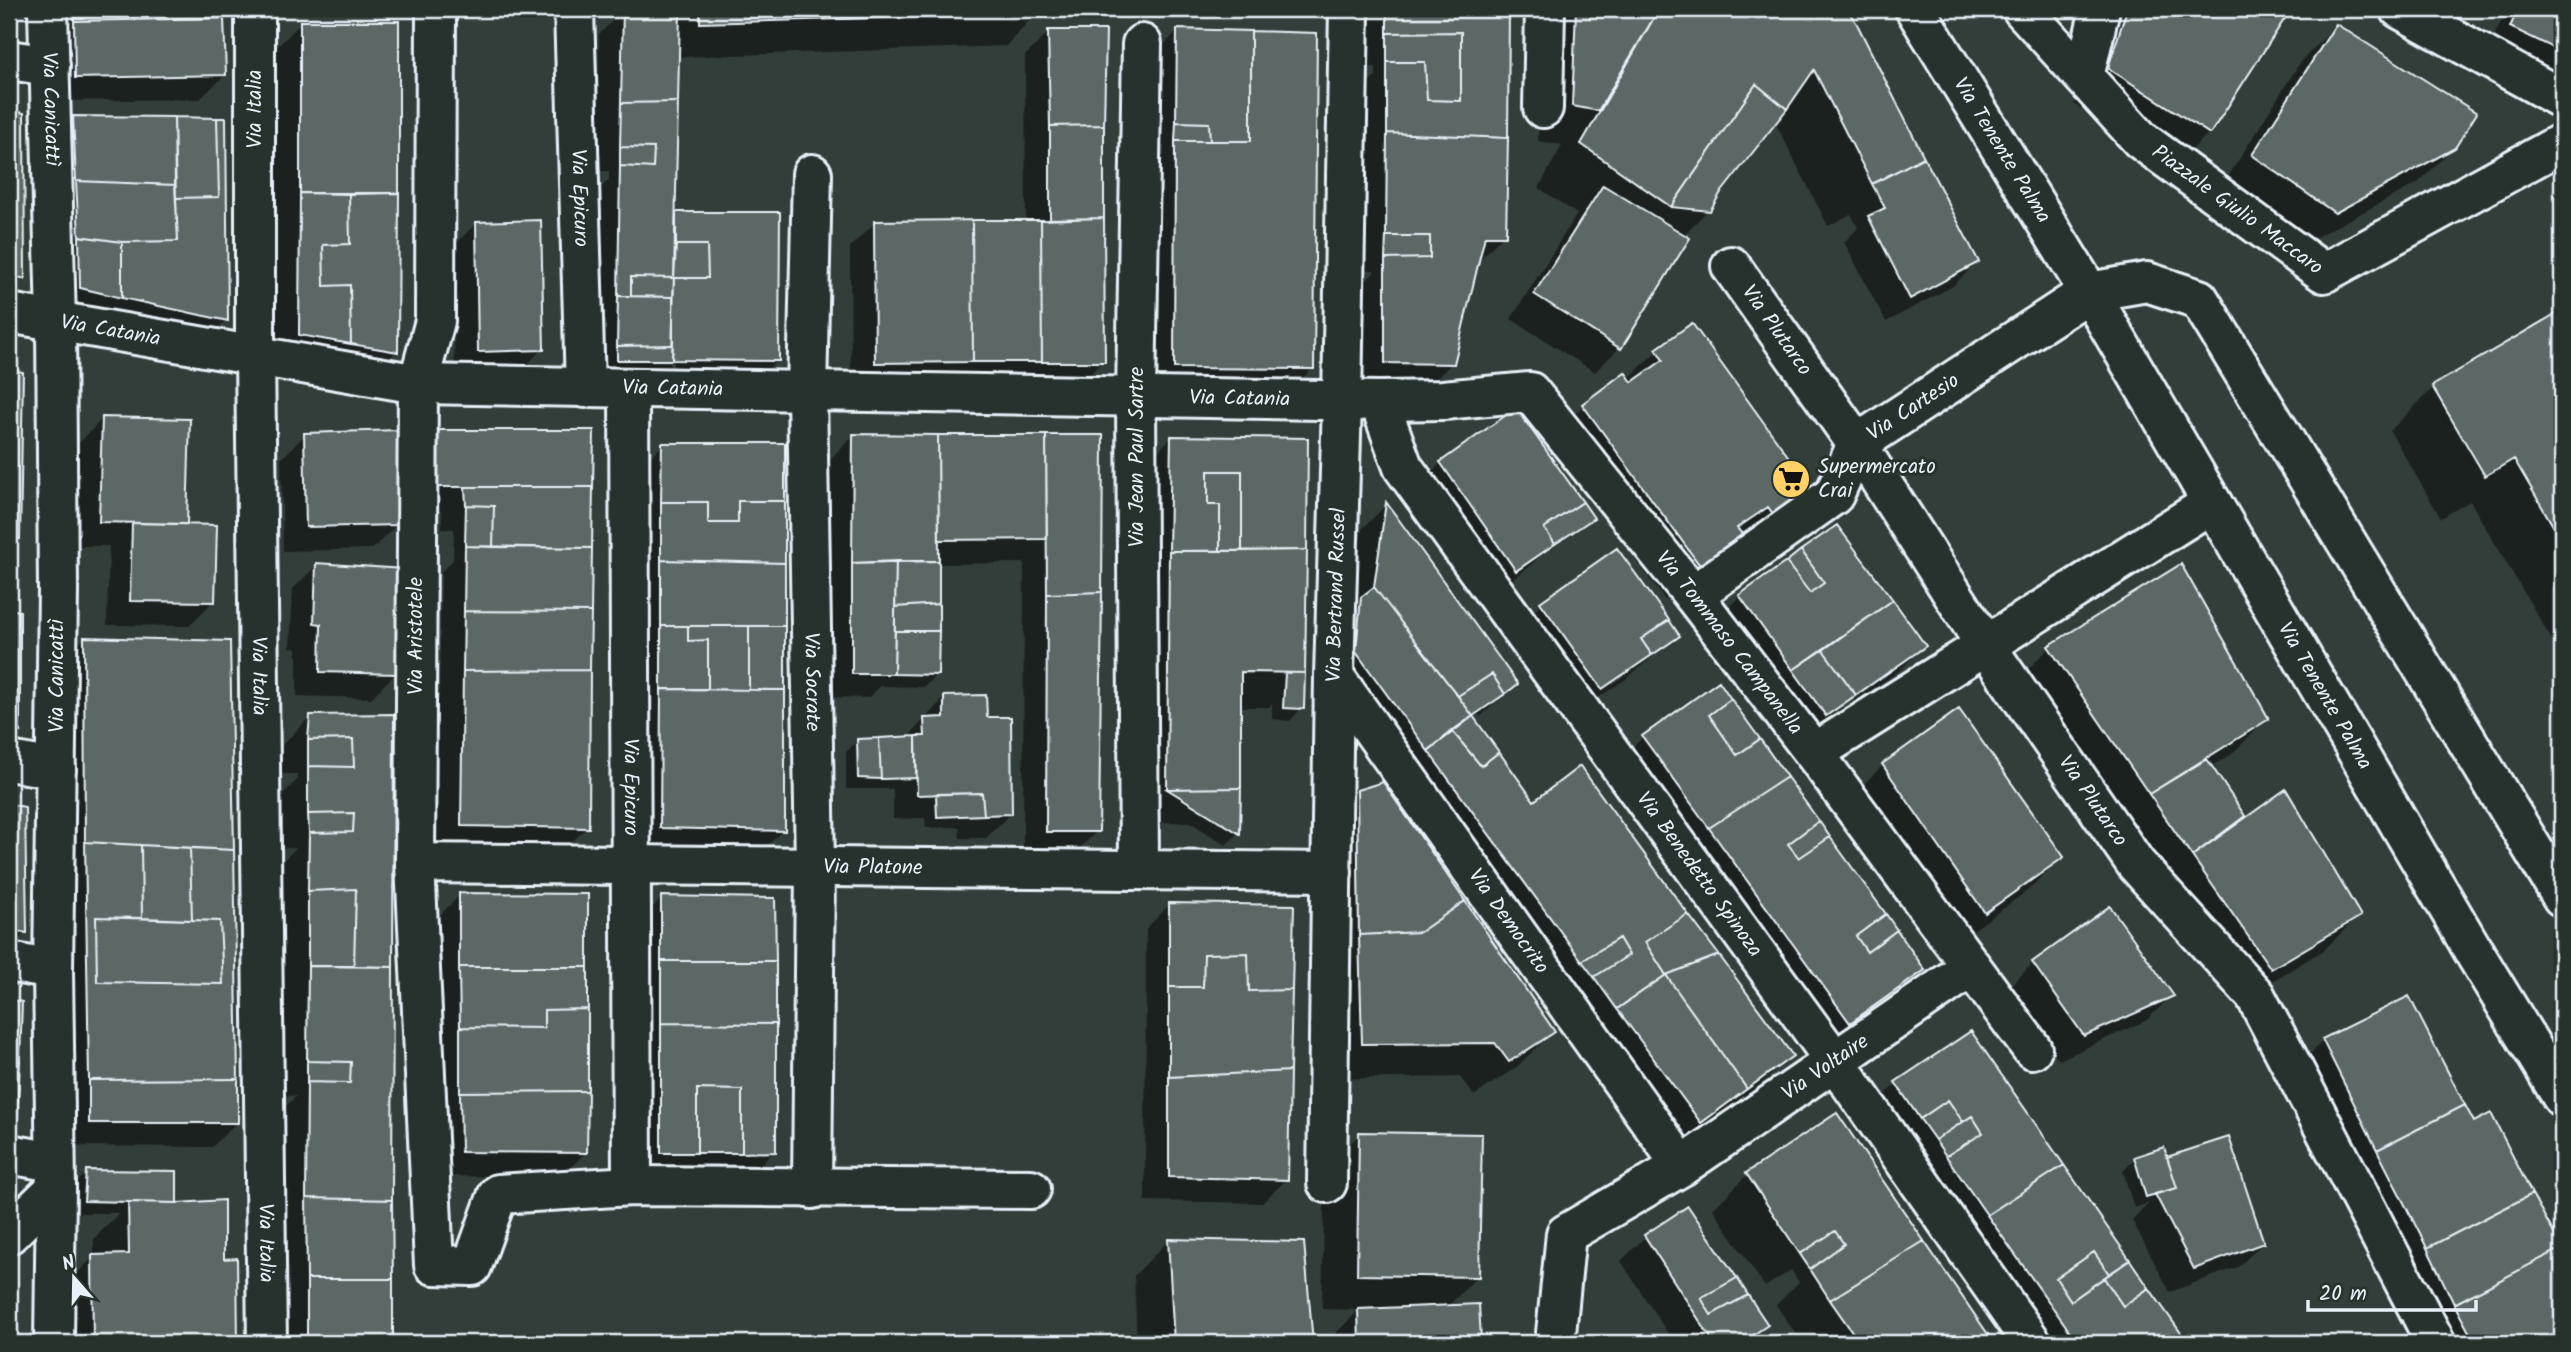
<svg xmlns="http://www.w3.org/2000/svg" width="2571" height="1352" font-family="Kalam,sans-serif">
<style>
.shadow{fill:#0007;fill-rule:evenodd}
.building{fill:#5c6865;stroke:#e8f1f8;stroke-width:2}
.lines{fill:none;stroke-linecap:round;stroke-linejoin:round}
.minor-casing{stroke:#e8f1f8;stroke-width:44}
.major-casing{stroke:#e8f1f8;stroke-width:44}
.minor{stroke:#26332d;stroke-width:38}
.major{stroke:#26332d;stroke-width:38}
.labels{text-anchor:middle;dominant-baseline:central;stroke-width:6;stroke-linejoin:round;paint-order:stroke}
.street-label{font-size:21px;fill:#e8f1f8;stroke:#26332d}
.poi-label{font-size:21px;fill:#e8f1f8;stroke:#26332d;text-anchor:start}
</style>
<rect width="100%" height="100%" fill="#323e39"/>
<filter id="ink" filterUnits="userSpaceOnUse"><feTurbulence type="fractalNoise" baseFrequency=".0143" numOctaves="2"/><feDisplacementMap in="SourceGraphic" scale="14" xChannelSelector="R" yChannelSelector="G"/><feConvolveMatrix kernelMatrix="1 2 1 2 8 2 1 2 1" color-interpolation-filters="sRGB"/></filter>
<g filter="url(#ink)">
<path class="shadow" d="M50 9H223L225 75 200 99 52 101Z
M1040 9 1006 46 677 57 673 216 676 213 777 360 742 395 605 372 606 320H594L596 192 609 180V171H597L599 34 624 10ZM675 308 673 369H670L671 312Z
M1354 9H1508L1504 235 1476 263 1452 363 1417 398H1350L1351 295 1374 273V270H1352L1353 99 1376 76V67H1353Z
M1543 9H1845L1856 25 1977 262 1953 286 1886 322 1844 242 1858 228 1851 214 1828 226 1775 122 1719 193 1708 210 1683 236 1688 239 1619 348 1595 372 1511 319 1577 214 1539 188 1562 145 1538 141Z
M2105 9H2289L2209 133 2174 167 2074 104Z
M2507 9H2562V87L2487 51Z
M301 23 397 192 395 195 396 352 372 376 275 359 276 227H265L266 58Z
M2336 26 2454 147 2418 183 2299 246 2219 191 2301 61Z
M1178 31 1312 369 1277 404 1139 402 1141 178 1164 155V146H1152L1153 55Z
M1049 32H1105L1103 361 1078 386 851 387 850 247 875 223 1026 221 1025 56Z
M9 112 22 115 23 278 9 293Z
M74 118 224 119 226 320 202 344 98 322V307L69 300 50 142ZM195 196V199L168 200V197Z
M476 223 542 349 518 374 455 376 452 248Z
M2562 312V657L2470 501 2441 518 2390 431 2433 388Z
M1691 326 1809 488 1739 549 1734 542 1706 570 1665 600 1549 440 1584 405 1628 379 1657 351Z
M9 372 21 374 18 538 9 548Z
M1516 411 1592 518 1579 530 1540 556 1528 568 1491 594 1416 487 1441 463Z
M102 419 188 421 186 525 213 601 189 626 107 625 109 546H76L78 444Z
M592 432 587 827 552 862 427 860 429 708 439 697 441 572 453 560 454 529H442V511H406L407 456Z
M305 435 397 524 373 549 283 551 281 459Z
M854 435 1101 437 1097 831 1073 855 1023 856 1024 563 937 564V674L924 687 880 686 868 698 828 697 829 460Z
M1171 438 1306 440 1302 708 1290 721 1272 719V703L1269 707H1239L1238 833 1226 845 1190 822 1133 823 1147 462Z
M663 445 783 830 748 865 626 863 649 703V650H637L638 469Z
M1386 505 1516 684 1480 717 1478 714 1475 716 1463 700H1459L1534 803 1790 1056 1766 1080 1676 1146 1560 1013 1583 990 1574 978 1547 995 1332 676 1351 609 1362 529Z
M1837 527 1924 646 1900 670 1847 707 1864 690 1861 688 1831 718 1830 716 1813 727 1716 620 1740 596Z
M1617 551 1677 636 1626 679 1577 712 1517 628 1541 604Z
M317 565 396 673 371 698 297 696V648L290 647 293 589Z
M2181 567 2267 719 2232 754 2210 767 2243 816 2233 826 2359 915 2324 950 2235 1003 2014 683 2049 648Z
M9 611 18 613 19 731 9 741Z
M84 639 229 643 236 1123 212 1147 65 1146 50 674Z
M944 698 985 719 1010 814 986 838H960L959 827 926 828 925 818 893 819V789H846V752L858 740 907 738Z
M311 716H392L391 1343H283L273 1119 296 1096 273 1095 274 1003 284 992 285 924 274 925V869L296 848H274V803L299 778H297V774H274L276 751Z
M1643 737 1923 970 1888 1004 1814 1056 1619 761Z
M1883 765 2062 856 2027 891 1950 947 1848 800Z
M1358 791 1552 1032 1518 1066 1474 1096 1460 1077 1328 1079 1333 816Z
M9 806 23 808 25 933 9 949Z
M460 895 585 1153 561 1177 437 1176 435 920Z
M662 898 774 1151 750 1176H718V1164L683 1165 671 1177H637L638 922Z
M1170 904 1287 1179 1262 1203 1145 1201 1146 929Z
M2033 963 2171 996 2147 1020 2059 1060 2009 987Z
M9 1001 20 1003 15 1121 9 1127Z
M1970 1033 2186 1343H2019L1923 1182 1935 1170 1909 1132 1895 1142 1872 1108 1896 1084Z
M2323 1041 2473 1125 2490 1115 2562 1253V1343H2439L2299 1065Z
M1836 1116 1992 1343H1802L1776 1305 1799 1282 1791 1270 1765 1287 1713 1209 1747 1175Z
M1360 1134 1477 1277 1447 1307 1479 1340 1475 1343H1334V1335L1359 1310 1322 1309 1325 1169Z
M2135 1159H2166L2263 1243 2238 1267 2170 1292 2132 1220 2149 1203 2134 1208 2123 1171Z
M87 1172 175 1173 176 1205 222 1260H235L236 1343H58V1291L94 1257V1239L119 1213H72L75 1184Z
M1688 1209 1766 1325 1748 1343H1674L1621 1261 1645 1237Z
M1168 1241 1302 1243 1312 1343H1137L1134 1276Z"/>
<path class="building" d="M73 9H224V18L74 21Z
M623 9H680L678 102 621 103Z
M700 9H875V18L700 23Z
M875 9H1042V11L875 18Z
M1387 9H1509L1508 138 1387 133V62H1425L1427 100 1461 101V32L1387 33Z
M1576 9H1659L1598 111 1572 106Z
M1659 9H1847L1857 24 1924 157 1872 184 1814 70 1787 109 1756 84 1671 207 1581 144Z
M2127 9H2291L2210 134 2108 68Z
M2518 9H2562V52L2510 27Z
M224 18 226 75 75 78 74 21Z
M300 21H399V193H300Z
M2336 24 2477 113 2455 148 2335 213 2252 155Z
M1177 29 1251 31V141H1210L1209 123 1176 122Z
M1048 30H1106L1104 125 1050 126Z
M1251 31 1317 33 1314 369 1174 368 1175 141H1251Z
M1461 32V101L1427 100 1425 62H1387V33Z
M1756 84 1787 109 1720 194 1710 211 1671 207Z
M678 102 674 278 631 277V296H618L620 166 653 168 654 148 620 147 621 103Z
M9 110 24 113 25 279 9 275Z
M73 116 174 117 175 185 76 181Z
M174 117 217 118 219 197 176 198Z
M217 118H226L228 321 122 298V242L178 241 176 198 219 197Z
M1176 122 1209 123 1210 141H1175Z
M1104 125V218L1050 219V126Z
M1387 133 1508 138 1506 236H1485L1454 364 1385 363V259L1430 258V236H1386Z
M620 147 654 148 653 168 620 166Z
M1924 157 1979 262 1910 299 1868 216 1885 208 1872 184Z
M76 181 175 185 178 241 122 242 79 236Z
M1603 185 1690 238 1621 349 1534 294Z
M300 193 349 194 350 244 323 245 324 286 350 285 351 344 299 335Z
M399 193 398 352 351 344 350 285 324 286 323 245 350 244 349 194Z
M676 212H780L779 361 672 360 674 278H708L707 245H676Z
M1104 218 1105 362H1042L1041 220Z
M541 220 544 350 478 352 476 222Z
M972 220 973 362 875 363 874 221Z
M972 220H1041L1042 362H973Z
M79 236 122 242V298L80 288Z
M1386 236H1430V258L1385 259Z
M676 245H707L708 278H674Z
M631 277 674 278 673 297 631 296Z
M618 296 673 297V345L617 346Z
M2562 310V541L2514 459 2485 476 2432 386Z
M1692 323 1811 488 1774 515 1768 507 1737 528 1743 535 1701 567 1582 404 1625 372 1632 382 1663 360 1656 349Z
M673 345 672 360H617V346Z
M9 370 23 372 20 539 9 537Z
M1516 408 1583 502 1544 528 1555 544 1516 571 1440 462Z
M102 417 190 419 187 524 99 522Z
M398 430 399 525 306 527 304 433Z
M430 430H594L593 487H430Z
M853 434 938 435 939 561 852 563Z
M938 435H1046L1047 539 939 540Z
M1046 435H1103L1102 592 1047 594Z
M1171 436 1308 438 1307 550 1242 551V471H1208V505H1220V551H1169Z
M662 443H785V501H738V523H708V502H661Z
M1208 471H1242V551H1220V505H1208Z
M465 487H593L592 548 493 547 494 506 466 505Z
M738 501H785V563L661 560V502H708V523H738Z
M1386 502 1518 684 1505 694 1492 674 1458 696 1374 587Z
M1583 502 1594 518 1555 544 1544 528Z
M466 505 494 506 493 547 465 546Z
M132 523 217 525 215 602 130 601Z
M1837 525 1893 600 1793 670 1739 595 1786 562 1810 593 1824 583 1801 550Z
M465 546 592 548 591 612 464 611Z
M1617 548 1669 620 1641 639 1652 655 1602 689 1540 602Z
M1307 550 1305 673 1241 672V788L1167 789 1169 551Z
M1801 550 1824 583 1810 593 1786 562Z
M661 560 785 563V626H661Z
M896 561H939V604L895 607Z
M896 561 894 674H852V563Z
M316 563 403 569 397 674 320 672 321 624 314 623Z
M2181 564 2269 719 2149 794 2048 646Z
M1374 587 1473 716 1428 751 1356 652 1361 597Z
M1102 592 1099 832H1046L1047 594Z
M1893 600 1926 646 1856 695 1823 650Z
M939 604V631H895V607Z
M9 609 20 611V732L9 730Z
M464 611 591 612 590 670 463 671Z
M1669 620 1680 636 1652 655 1641 639Z
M661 626H688V641L708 640V689H661Z
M688 626H749V690L708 689V640L688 641Z
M749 626H785V690H749Z
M895 631H939L938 675 894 674Z
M84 637 230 641 234 850 85 842Z
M1823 650 1856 695 1826 716 1793 670Z
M590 670 589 828 461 826 463 671Z
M1285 673H1305L1304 709 1283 708Z
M1492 674 1505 694 1473 716 1458 696Z
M1719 681 1731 699 1709 715 1737 755 1760 739 1787 777 1709 828 1642 736Z
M661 689 785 690V831L660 828Z
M986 695 987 717H1011L1012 814 984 815 982 793 917 795 916 736H925L924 718 944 717V696Z
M1731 699 1760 739 1737 755 1709 715Z
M1959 709 2064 857 1985 913 1882 764Z
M394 714 393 967 354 966 356 889 308 891 309 833 353 832 354 813 308 814V766L354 767 353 739 308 740 310 715Z
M1473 716 1499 752 1481 766 1452 731Z
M1452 731 1481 766 1499 752 1534 801 1580 766 1688 914 1645 942 1666 975 1617 1009 1594 977 1629 955 1619 938 1582 961 1428 751Z
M916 736V778L881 779 879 738Z
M879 738 881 779 858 778 857 739Z
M353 739 354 767 308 766V740Z
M2207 759 2245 816 2192 856 2149 794Z
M1787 777 1819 821 1788 844 1799 858 1830 837 1886 914 1856 936 1867 952 1897 930 1925 970 1850 1023 1709 828Z
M1383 782 1465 901 1420 932 1359 935 1357 790Z
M1241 788 1240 834 1167 789Z
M2286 789 2361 916 2271 969 2192 856Z
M982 793 984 815 937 817 936 794Z
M9 804 25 807 27 933 9 930Z
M354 813 353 832 309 833 308 814Z
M1819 821 1830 837 1799 858 1788 844Z
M85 842 141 845 142 918 96 917 97 982 223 984 220 921 192 920 190 848 234 850 238 1079 89 1080Z
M141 845 190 848 192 920 142 918Z
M356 889 354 966H308V891Z
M459 893 588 894V967H459Z
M661 896 775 898 776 961H661Z
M1465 901 1555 1032 1509 1062 1495 1043 1362 1044 1359 935 1420 932Z
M1169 903 1294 905 1292 990 1249 991 1248 953 1204 954 1203 987H1169Z
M2110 906 2174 996 2084 1036 2032 962Z
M1688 914 1719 955 1666 975 1645 942Z
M1886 914 1897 930 1867 952 1856 936Z
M96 917 220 921 223 984 97 982Z
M1619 938 1629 955 1594 977 1582 961Z
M1248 953 1249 991 1292 990 1290 1071 1169 1077V987H1203L1204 954Z
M1719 955 1793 1056 1747 1089 1666 975Z
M661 961H776V1024L661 1023Z
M308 966 393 967 392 1200 306 1198 307 1082 350 1083 351 1062 307 1061Z
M459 967H588V1009L544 1010V1028L460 1027Z
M1666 975 1747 1089 1701 1123 1617 1009Z
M2409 996 2465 1105 2377 1150 2322 1039Z
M9 999 22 1002 20 1062 9 1061Z
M588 1009V1091L460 1092V1027L544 1028V1010Z
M661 1023 776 1024V1152L742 1153V1090L697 1089V1153H661Z
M1971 1031 2064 1165 1987 1215 1946 1156 1983 1133 1972 1116 1963 1122 1948 1100 1920 1119 1895 1082Z
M9 1061 20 1062 17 1122 9 1121Z
M307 1061 351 1062 350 1083 307 1082Z
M1290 1071 1288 1180 1169 1177V1077Z
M238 1079V1123H89V1080Z
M697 1089 742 1090V1153H697Z
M588 1091 587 1153 461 1152 460 1092Z
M1948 1100 1963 1122 1935 1140 1920 1119Z
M2465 1105 2474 1122 2491 1113 2532 1194 2427 1248 2377 1150Z
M1837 1113 1924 1241 1830 1300 1810 1269 1844 1244 1835 1231 1800 1254 1746 1173Z
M1972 1116 1983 1133 1946 1156 1935 1140Z
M1359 1132 1482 1134 1479 1277 1357 1275Z
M2229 1137 2264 1243 2194 1269 2155 1194 2177 1188 2167 1157Z
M2164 1147 2177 1188 2146 1197 2134 1157Z
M2064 1165 2130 1260 2109 1274 2094 1252 2056 1278 2071 1301 2104 1278 2123 1306 2149 1288 2188 1343H2078L1987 1215Z
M86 1170 177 1171V1203L84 1201Z
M2532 1194 2562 1248 2454 1304 2427 1248Z
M306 1198 392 1200 393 1279H307Z
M224 1200V1259L237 1258 238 1343H93L92 1255 129 1254 128 1202 177 1203Z
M1688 1206 1737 1278 1701 1298 1711 1315 1748 1295 1768 1325 1741 1343H1714L1644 1235Z
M1835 1231 1844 1244 1810 1269 1800 1254Z
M1168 1239 1304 1242 1313 1343H1174Z
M1924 1241 1994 1343H1860L1830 1300Z
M2562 1248V1337L2550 1343H2475L2454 1304Z
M2094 1252 2109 1274 2071 1301 2056 1278Z
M2130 1260 2149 1288 2123 1306 2104 1278Z
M1737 1278 1748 1295 1711 1315 1701 1298Z
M307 1279H393V1343H307Z
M1479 1304 1481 1340 1359 1343 1358 1309Z"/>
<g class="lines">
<defs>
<g id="minor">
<path id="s1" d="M48 9 56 323 58 590 53 970 56 1188 54 1343"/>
<path id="s2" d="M255 9V355L267 1343"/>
<path d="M436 9 435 321 418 384 415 863 434 1265 472 1266 498 1194 632 1186 1031 1189"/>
<path id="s3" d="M574 9 585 388"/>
<path id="s4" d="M2022 9 2141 140 2324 273 2562 143"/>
<path d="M2400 9 2562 99"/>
<path d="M9 60 50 66"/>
<path d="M2084 77 2100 9"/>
<path d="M1543 108 1545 9"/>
<path id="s5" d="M812 174 807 392 815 866 812 1189"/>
<path id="s6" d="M1731 266 1857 444 1986 646 2136 864 2255 995 2436 1343"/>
<path id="s7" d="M9 313 418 384 1379 401 1443 400 1530 392 1693 595 1814 753 2032 1049"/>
<path id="s8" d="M629 388 632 1186"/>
<path id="s9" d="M1379 401 1403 467 1834 1060 2032 1343"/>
<path id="s10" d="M1693 595 1834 495 1857 444 2089 292 2147 282 2199 299 2562 897"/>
<path id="s11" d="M1334 676 1682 1166"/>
<path d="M1814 753 2212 503"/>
<path d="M9 761 56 769"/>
<path id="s12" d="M415 863 1332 872"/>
<path d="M1139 870 1136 397 1142 44"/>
<path d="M9 962 53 970"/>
<path d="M9 1154 54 1162"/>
<path id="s13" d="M1327 1183 1334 676 1342 401 1349 9"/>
<path d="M9 1234 56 1188"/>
<path id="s14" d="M1555 1343 1566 1234 1682 1166 1970 968"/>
</g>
<g id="major">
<path id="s15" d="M1915 9 2089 292 2477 957 2562 1097"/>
</g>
</defs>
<use href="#minor" class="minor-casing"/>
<use href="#major" class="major-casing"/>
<use href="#minor" class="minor"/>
<use href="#major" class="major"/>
</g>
</g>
<defs>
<symbol id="supermarket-disc" viewBox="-11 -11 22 22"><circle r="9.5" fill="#ffd166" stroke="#26332d"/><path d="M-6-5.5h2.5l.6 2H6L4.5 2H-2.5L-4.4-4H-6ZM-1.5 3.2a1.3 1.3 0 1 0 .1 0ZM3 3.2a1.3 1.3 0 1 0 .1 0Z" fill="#111"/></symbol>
</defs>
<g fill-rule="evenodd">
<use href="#supermarket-disc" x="1769" y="457" width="44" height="44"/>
</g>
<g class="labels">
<g class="street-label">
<text stroke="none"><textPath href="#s1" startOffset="100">Via Canicattì</textPath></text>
<text transform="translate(255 109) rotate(-90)">Via Italia</text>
<text stroke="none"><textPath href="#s15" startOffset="166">Via Tenente Palma</textPath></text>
<text stroke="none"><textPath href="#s3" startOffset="189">Via Epicuro</textPath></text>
<text stroke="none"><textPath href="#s4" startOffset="296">Piazzale Giulio Maccaro</textPath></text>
<text stroke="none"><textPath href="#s6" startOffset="79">Via Plutarco</textPath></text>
<text stroke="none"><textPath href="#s7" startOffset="103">Via Catania</textPath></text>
<text stroke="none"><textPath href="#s7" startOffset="670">Via Catania</textPath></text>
<text stroke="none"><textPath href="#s7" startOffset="1237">Via Catania</textPath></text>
<text stroke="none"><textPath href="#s10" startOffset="296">Via Cartesio</textPath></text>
<text transform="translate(1137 457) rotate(-90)">Via Jean Paul Sartre</text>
<text stroke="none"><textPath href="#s13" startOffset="588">Via Bertrand Russel</textPath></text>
<text transform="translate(416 636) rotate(-90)">Via Aristotele</text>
<text stroke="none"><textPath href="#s7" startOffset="1848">Via Tommaso Campanella</textPath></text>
<text transform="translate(57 676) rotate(-90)">Via Canicattì</text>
<text stroke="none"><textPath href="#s2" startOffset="667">Via Italia</textPath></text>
<text stroke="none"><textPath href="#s5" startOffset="508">Via Socrate</textPath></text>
<text stroke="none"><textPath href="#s15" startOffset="800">Via Tenente Palma</textPath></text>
<text stroke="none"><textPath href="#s8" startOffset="399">Via Epicuro</textPath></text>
<text stroke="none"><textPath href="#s6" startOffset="646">Via Plutarco</textPath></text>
<text stroke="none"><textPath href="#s12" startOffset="458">Via Platone</textPath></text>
<text stroke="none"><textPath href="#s9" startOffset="574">Via Benedetto Spinoza</textPath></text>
<text stroke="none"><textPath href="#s11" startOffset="301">Via Democrito</textPath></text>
<text stroke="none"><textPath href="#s14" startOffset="418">Via Voltaire</textPath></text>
<text stroke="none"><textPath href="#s2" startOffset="1234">Via Italia</textPath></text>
</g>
<g class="poi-label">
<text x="1818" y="467">Supermercato<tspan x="1818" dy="24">Crai</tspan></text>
</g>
</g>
<rect width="2571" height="1352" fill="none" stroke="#26332d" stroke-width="35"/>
<rect x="18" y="18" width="2536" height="1317" fill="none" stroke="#e8f1f8" stroke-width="2.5" filter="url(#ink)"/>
<g transform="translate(74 1278) rotate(340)" stroke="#26332d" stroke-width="5" paint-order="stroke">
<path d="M0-5L12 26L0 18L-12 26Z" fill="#e8f1f8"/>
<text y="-10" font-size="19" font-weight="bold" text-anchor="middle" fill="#e8f1f8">N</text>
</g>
<path d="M2308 1300v10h168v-10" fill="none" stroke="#e8f1f8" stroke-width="3.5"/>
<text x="2319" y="1300" font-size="21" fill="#e8f1f8" stroke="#26332d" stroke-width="5" paint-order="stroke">20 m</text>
</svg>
